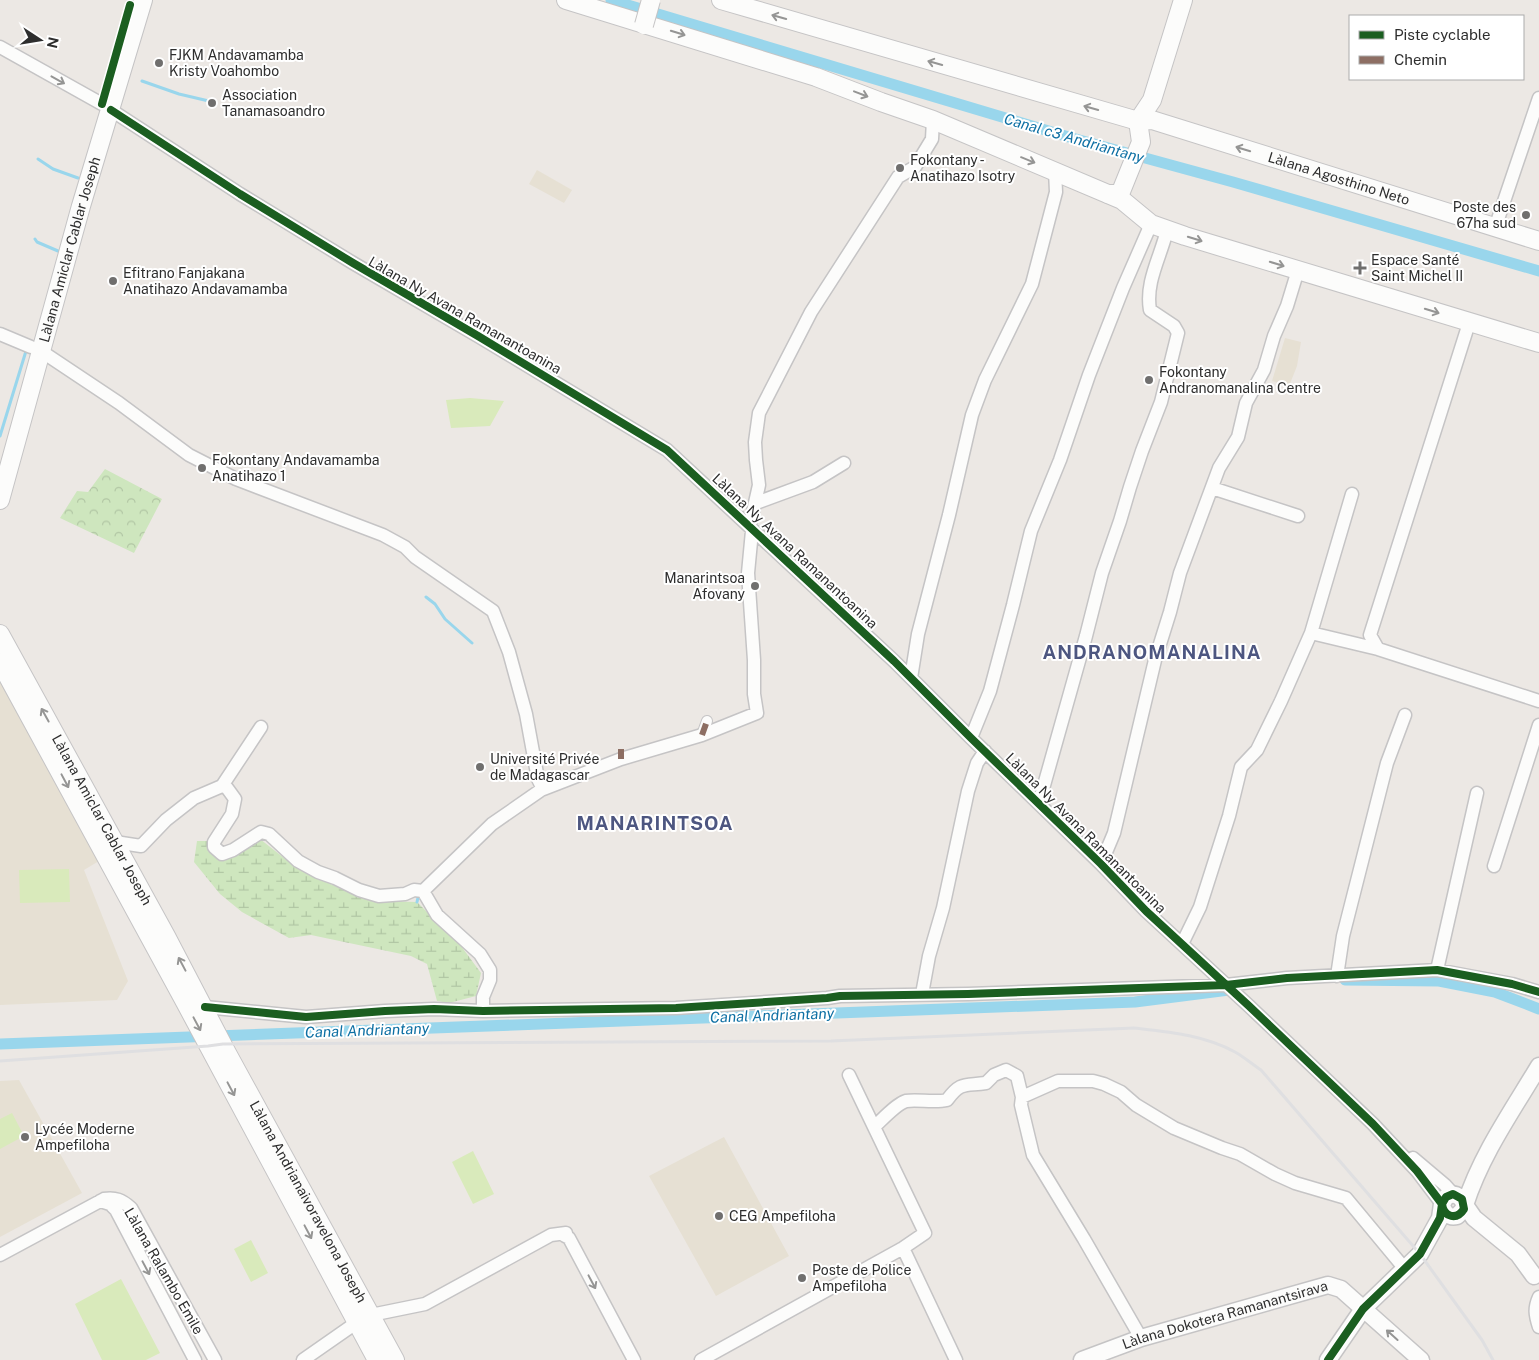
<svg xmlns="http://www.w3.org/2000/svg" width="1539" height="1360" font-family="'Public Sans',sans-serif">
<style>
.education{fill:#e6e0d3}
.wetland{fill:url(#wetland-marsh)}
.park{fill:url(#park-crowns)}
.pitch{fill:#d9eabb}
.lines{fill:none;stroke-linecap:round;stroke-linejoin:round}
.stream{stroke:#99d6ec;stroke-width:3}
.canal{stroke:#99d6ec;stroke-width:11}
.pedestrian-casing{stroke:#c5c4c5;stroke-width:12}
.minor-casing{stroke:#c5c4c5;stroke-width:15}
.tertiary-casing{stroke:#c5c4c5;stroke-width:19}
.secondary-casing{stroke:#c5c4c5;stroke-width:20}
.pedestrian{stroke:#fcfcfb;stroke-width:10}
.minor{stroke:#fcfcfb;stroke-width:12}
.tertiary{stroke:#fcfcfb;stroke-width:16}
.secondary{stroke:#fcfcfb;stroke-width:18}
.rail{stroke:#dfdfe1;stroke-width:3}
.secondary-bridge-casing{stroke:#c5c4c5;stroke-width:20;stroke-linecap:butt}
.secondary-bridge{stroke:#fcfcfb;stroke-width:18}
.quiet{stroke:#8d6e63;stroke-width:6;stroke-dasharray:12 6;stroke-linecap:butt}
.cycleway-casing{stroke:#fff;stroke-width:11}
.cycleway{stroke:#1b5e20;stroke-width:8}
.oneway{stroke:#959594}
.poi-dot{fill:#706f6e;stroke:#fff;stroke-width:2}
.labels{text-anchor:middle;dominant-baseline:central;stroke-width:4;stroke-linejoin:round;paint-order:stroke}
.poi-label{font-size:14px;fill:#2e2e2e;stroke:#fff;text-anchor:start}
.street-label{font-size:14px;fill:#2e2e2e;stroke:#fff}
.water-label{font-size:15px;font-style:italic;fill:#0d6fa3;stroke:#fff}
.district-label{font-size:19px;font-weight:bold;letter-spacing:1px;fill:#4d5680;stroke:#fff}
</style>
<defs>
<pattern id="wetland-marsh" width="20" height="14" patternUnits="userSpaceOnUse" patternTransform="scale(1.25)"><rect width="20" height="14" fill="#cee6be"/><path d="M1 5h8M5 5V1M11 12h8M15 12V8" fill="none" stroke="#b1c6a4"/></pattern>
<pattern id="park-crowns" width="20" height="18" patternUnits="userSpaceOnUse" patternTransform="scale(1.25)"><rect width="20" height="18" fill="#cee6be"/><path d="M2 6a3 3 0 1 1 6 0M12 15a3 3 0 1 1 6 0" fill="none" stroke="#b1c6a4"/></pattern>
</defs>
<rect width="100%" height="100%" fill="#ece8e4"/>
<path class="education" d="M537 170 572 190 564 203 529 184Z
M1285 338 1301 342 1297 366 1289 386 1272 381Z
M0 676 99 861 84 870 128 981 117 1000 0 1005Z
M19 1080 82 1193 0 1237V1081Z
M724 1137 789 1256 716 1296 649 1176Z"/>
<path class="wetland" d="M260 839 298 869 359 897 380 901 417 902 461 946 481 973 476 996 449 1003 437 1001 427 964 411 956 311 935 289 938 242 912 220 894 194 862 197 841H208L218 854Z"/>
<path class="park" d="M105 469 162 499 134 553 60 518 77 491 88 492Z"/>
<path class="pitch" d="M470 398 504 401 490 426 451 428 446 400Z
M69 869 70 902 20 903 19 870Z
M12 1113 24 1136 0 1149V1119Z
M473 1151 494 1194 473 1204 452 1162Z
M251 1240 268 1273 251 1282 234 1249Z
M121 1279 160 1353 146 1360H102L75 1304Z"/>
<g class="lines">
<path class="stream" d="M142 81 179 94 213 102
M38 159 53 169 78 178
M35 239 37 242 58 251
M0 436 26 351
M426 597 435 604 445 619 472 643
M417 902 419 893"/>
<path class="canal" d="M611 0 1072 138 1233 182 1539 271
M1345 980 1439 981 1495 992 1539 1009
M0 1044 1135 1002 1229 990"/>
<defs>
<path id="pedestrian" d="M702 735 707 721"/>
<path id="minor" d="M0 47 102 104
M111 110 240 194 353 263 478 336 667 450 894 661 971 738 1101 864 1146 911 1249 1006 1373 1124 1417 1171 1442 1204
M1495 228 1539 98
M1469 323 1370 635 1378 649 1539 701
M0 334 31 347
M41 351 119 403 189 455 236 479 383 535 405 547 415 557 493 611 509 652 526 714 538 779 543 789
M1212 488 1298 516
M756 503 813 482 844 463
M1311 633 1378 649
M911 678 918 634 949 515 972 415 985 380 1032 284 1056 192 1055 171
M971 738 990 691 1013 605 1031 531 1060 460 1089 375 1123 288 1151 224
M222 786 227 788 235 799 232 814 214 842V847L222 854 233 850 261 832 269 834 298 861 318 872 335 878 359 890 379 896 405 894 414 890 423 891
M1039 803 1086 636 1102 573 1120 521 1130 487 1142 451 1161 402 1178 333 1174 326 1150 310C1145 282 1161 256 1167 230
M115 842 141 846 166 820 194 798 222 786 261 727
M1101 864 1114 833 1155 660 1170 612 1180 573 1219 468 1238 437 1246 403 1264 370 1274 336 1287 306 1298 270
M1494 866 1539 725
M423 891 492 824 541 790 621 759 702 735 757 713 754 694V660L748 573 752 531 750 525 759 485 756 460 755 442 759 413 811 312 898 177 915 167 932 139 933 120
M423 891 437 915 480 954 490 970V980L483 997V1011
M1182 944 1200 907 1229 816 1241 767 1257 750 1281 701 1311 633 1352 494
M1437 970 1477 793
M1337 976 1343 936 1387 763 1405 715
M922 994 929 956 943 908 968 791 977 763 985 751
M205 1007 306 1017 385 1011 434 1009 483 1011 676 1008 827 998 840 996 968 994 1226 985 1287 978 1437 970 1512 984 1539 992
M874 1127C882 1120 896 1104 906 1101 917 1099 934 1103 947 1100 961 1081 965 1086 986 1083L994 1075 1006 1070 1017 1076 1022 1097
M1413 1158 1445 1185 1453 1194
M100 1201 110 1204 116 1210 195 1360
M903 1248 956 1360
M0 1255 104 1199C115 1197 122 1200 131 1208L215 1360
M1539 1297C1534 1308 1535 1315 1539 1327
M1141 1338 1084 1239 1033 1155 1021 1105 1022 1097 1058 1081H1093L1104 1084 1121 1092 1136 1105 1174 1128 1222 1148 1240 1154 1275 1174 1295 1183 1346 1198 1405 1269
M303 1360 356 1323 371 1315 425 1304 551 1235 566 1233 565 1236 569 1238 634 1360
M701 1360 903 1248 925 1233 849 1075"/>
<g id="tertiary">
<path d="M1534 1276 1518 1254 1474 1218 1465 1205C1481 1155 1512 1111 1539 1066"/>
<path id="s1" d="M1082 1360 1141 1338 1328 1285 1341 1289 1421 1360"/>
<path d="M1328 1360 1363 1309 1420 1254 1440 1218 1442 1204 1446 1197C1456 1191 1465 1198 1464 1209L1457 1216C1449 1218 1443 1213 1442 1204"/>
</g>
<g id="secondary">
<path d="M566 0 816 77 881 102 933 120 1122 200 1151 224 1185 236 1539 343"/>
<path id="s2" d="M721 0 1138 121 1152 120 1539 241"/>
<path d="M1108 194H1120L1141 142 1138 121 1152 100 1183 0"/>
<path id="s3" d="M0 500 81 206 143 0"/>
<path id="s4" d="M0 634 166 936 227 1053 395 1360"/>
<path d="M0 662 185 1002 377 1360"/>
</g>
</defs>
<use href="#pedestrian" class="pedestrian-casing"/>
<use href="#minor" class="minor-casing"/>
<use href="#tertiary" class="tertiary-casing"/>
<use href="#secondary" class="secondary-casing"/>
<use href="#pedestrian" class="pedestrian"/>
<use href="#minor" class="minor"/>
<use href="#tertiary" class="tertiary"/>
<use href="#secondary" class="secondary"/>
<path class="rail" d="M0 1061 208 1046 223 1044 831 1041 1134 1028C1169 1032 1204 1035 1235 1052 1244 1057 1252 1064 1261 1070L1420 1254 1482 1340 1493 1360"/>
<defs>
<path id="secondary-bridge" d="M644 25 651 0"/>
</defs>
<use href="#secondary-bridge" class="secondary-bridge-casing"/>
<use href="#secondary-bridge" class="secondary-bridge"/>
<path class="quiet" d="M702 735 707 721
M621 759V749"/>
<defs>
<path id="cycleway" d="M102 104 130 5
M111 110 240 194 353 263 478 336 667 450 894 661 971 738 1101 864 1146 911 1249 1006 1373 1124 1417 1171 1442 1204C1444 1218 1457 1220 1464 1209L1462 1199 1453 1194 1446 1197 1442 1204 1440 1218 1420 1254 1363 1309 1328 1360
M205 1007 306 1017 385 1011 434 1009 483 1011 676 1008 827 998 840 996 968 994 1226 985 1287 978 1437 970 1512 984 1539 992"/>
</defs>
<use href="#cycleway" class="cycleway-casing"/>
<use href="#cycleway" class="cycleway"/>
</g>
<defs><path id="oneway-shaft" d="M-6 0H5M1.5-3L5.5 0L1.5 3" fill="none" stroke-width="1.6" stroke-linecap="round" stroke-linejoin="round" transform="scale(1.25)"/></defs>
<g class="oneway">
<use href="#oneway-shaft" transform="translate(779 17) rotate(-164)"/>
<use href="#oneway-shaft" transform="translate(678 33) rotate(17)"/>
<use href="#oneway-shaft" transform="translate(935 63) rotate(-164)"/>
<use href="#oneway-shaft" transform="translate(58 80) rotate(29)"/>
<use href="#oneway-shaft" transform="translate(861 94) rotate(21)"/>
<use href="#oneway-shaft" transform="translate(1091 108) rotate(-164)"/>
<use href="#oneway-shaft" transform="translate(1243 149) rotate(-163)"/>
<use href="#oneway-shaft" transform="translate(1028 160) rotate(22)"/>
<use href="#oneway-shaft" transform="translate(1195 239) rotate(17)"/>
<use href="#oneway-shaft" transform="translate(1277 264) rotate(17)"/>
<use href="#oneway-shaft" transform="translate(1432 311) rotate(17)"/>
<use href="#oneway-shaft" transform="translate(45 715) rotate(-119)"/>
<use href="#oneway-shaft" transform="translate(65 781) rotate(62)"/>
<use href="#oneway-shaft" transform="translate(182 964) rotate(-118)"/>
<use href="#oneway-shaft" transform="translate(197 1024) rotate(62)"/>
<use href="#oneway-shaft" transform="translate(231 1089) rotate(62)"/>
<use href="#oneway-shaft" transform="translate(308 1232) rotate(62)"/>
<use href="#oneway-shaft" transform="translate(146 1268) rotate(62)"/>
<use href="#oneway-shaft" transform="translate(592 1282) rotate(62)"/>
<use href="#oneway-shaft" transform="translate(1392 1335) rotate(-138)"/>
</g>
<g class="poi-dot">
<circle cx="159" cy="63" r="5"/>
<circle cx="212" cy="103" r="5"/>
<circle cx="900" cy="168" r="5"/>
<circle cx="1526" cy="215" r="5"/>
<path d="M1357.5 260.5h5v5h5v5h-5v5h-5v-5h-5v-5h5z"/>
<circle cx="113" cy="281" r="5"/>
<circle cx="1149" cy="380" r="5"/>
<circle cx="202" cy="468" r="5"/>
<circle cx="755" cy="586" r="5"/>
<circle cx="480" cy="767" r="5"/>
<circle cx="25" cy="1137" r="5"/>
<circle cx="719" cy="1216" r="5"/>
<circle cx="802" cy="1278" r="5"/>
</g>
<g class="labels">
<g class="poi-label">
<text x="169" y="55">FJKM Andavamamba<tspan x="169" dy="16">Kristy Voahombo</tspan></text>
<text x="222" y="95">Association<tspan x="222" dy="16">Tanamasoandro</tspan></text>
<text x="910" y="160">Fokontany -<tspan x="910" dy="16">Anatihazo Isotry</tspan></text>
<text x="1516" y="207" text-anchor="end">Poste des<tspan x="1516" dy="16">67ha sud</tspan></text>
<text x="1371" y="260">Espace Santé<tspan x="1371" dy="16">Saint Michel II</tspan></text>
<text x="123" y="273">Efitrano Fanjakana<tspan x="123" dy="16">Anatihazo Andavamamba</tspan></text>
<text x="1159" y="372">Fokontany<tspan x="1159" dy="16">Andranomanalina Centre</tspan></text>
<text x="212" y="460">Fokontany Andavamamba<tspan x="212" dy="16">Anatihazo 1</tspan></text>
<text x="745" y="578" text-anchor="end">Manarintsoa<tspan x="745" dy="16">Afovany</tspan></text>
<text x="490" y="759">Université Privée<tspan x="490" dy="16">de Madagascar</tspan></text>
<text x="35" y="1129">Lycée Moderne<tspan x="35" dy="16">Ampefiloha</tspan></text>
<text x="729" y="1216">CEG Ampefiloha</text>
<text x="812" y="1270">Poste de Police<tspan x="812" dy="16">Ampefiloha</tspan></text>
</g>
<g class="street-label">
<text stroke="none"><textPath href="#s2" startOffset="644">Làlana Agosthino Neto</textPath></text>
<text stroke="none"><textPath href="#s3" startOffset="260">Làlana Amiclar Cablar Joseph</textPath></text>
<text transform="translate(465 315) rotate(30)">Làlana Ny Avana Ramanantoanina</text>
<text transform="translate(795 551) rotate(43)">Làlana Ny Avana Ramanantoanina</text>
<text stroke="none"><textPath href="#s4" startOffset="212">Làlana Amiclar Cablar Joseph</textPath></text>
<text transform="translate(1086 833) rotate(45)">Làlana Ny Avana Ramanantoanina</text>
<text stroke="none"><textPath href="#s4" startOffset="646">Làlana Andrianaivoravelona Joseph</textPath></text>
<text transform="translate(164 1271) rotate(60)">Làlana Ralambo Emile</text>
<text stroke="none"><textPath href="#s1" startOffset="150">Làlana Dokotera Ramanantsirava</textPath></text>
</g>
<g class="water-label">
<text transform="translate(1074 138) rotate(16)">Canal c3 Andriantany</text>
<text transform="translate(772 1015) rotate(-2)">Canal Andriantany</text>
<text transform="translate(367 1030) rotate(-2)">Canal Andriantany</text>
</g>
<g class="district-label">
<text x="1152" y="652">ANDRANOMANALINA</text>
<text x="655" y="823">MANARINTSOA</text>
</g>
</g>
<rect x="1349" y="15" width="175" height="65" fill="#ffffff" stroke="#ababab"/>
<rect x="1359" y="31" width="25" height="8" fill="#1b5e20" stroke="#ababab"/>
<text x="1394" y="40" font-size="15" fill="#2e2e2e">Piste cyclable</text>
<rect x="1359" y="56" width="25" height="8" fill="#8d6e63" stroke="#ababab"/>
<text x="1394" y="65" font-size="15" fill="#2e2e2e">Chemin</text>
<g transform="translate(40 40) rotate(102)" stroke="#ffffff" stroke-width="4" paint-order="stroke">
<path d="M0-4L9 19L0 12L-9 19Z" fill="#2e2e2e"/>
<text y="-8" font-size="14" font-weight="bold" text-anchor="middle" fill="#2e2e2e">N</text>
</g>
</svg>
